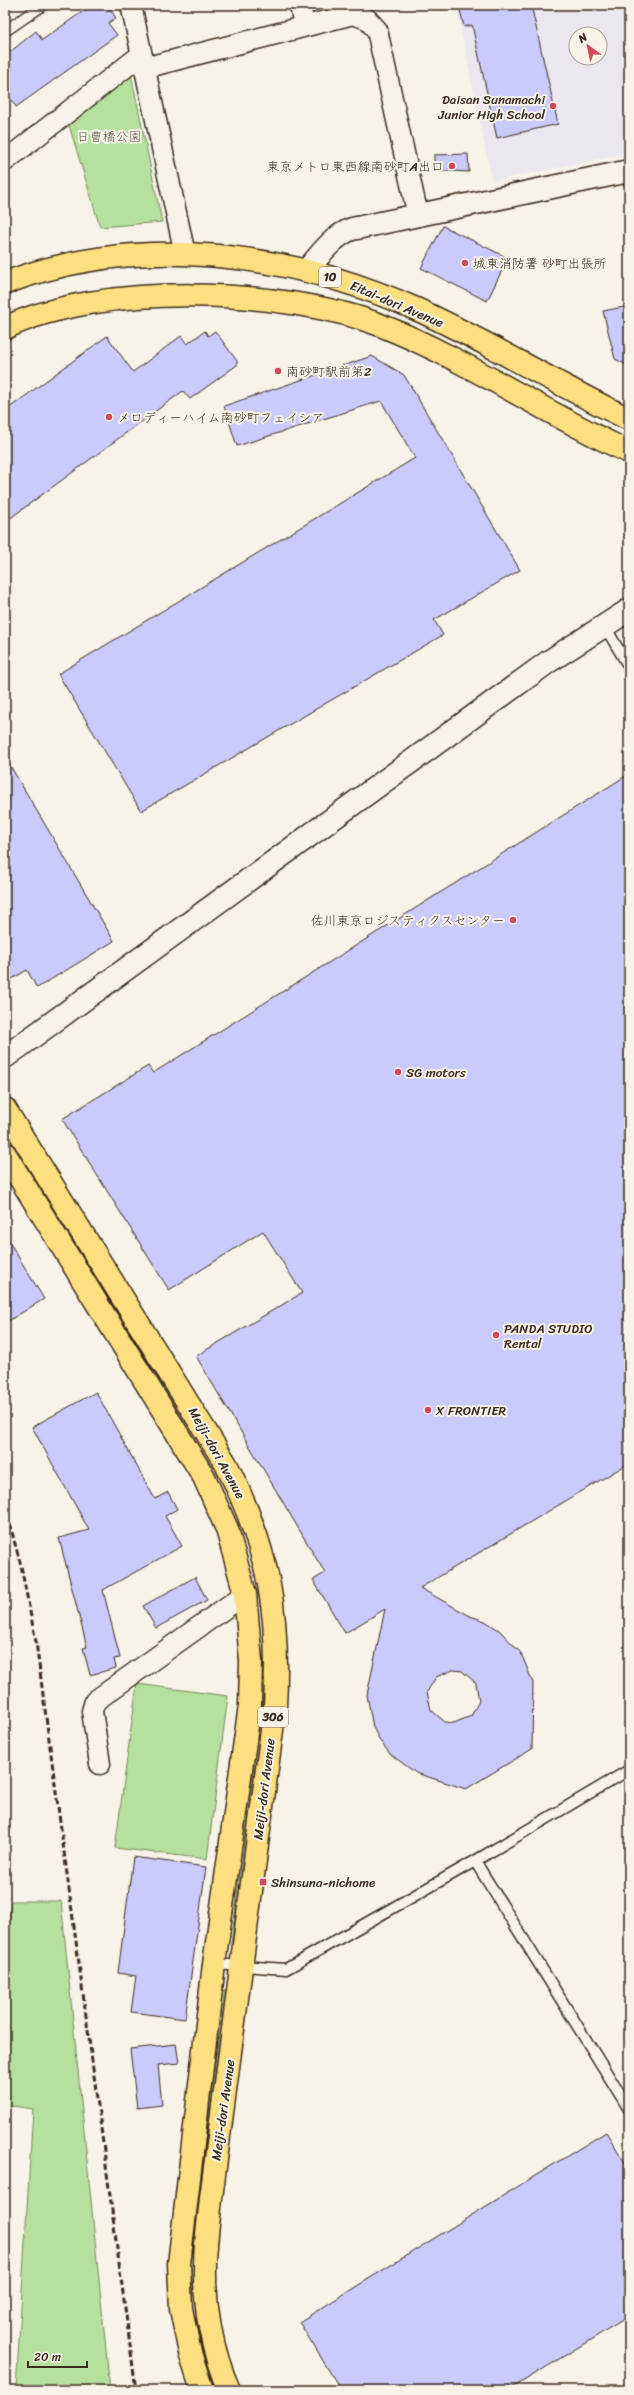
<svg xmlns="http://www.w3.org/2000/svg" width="634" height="2395" font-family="Sriracha,'Klee One',sans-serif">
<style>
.built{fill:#eae7ee;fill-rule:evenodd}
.green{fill:#b6e09d;stroke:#78855e}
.building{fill:#cbcafc;stroke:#3b2a1e;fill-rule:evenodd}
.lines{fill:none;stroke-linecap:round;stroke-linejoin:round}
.service-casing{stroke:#3b2a1e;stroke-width:13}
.minor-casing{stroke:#3b2a1e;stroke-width:23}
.tertiary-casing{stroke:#3b2a1e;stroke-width:25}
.primary-casing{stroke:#3b2a1e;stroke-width:25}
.service{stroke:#f7f3e8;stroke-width:10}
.minor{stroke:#f7f3e8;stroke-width:20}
.tertiary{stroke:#f7f3e8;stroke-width:22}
.primary{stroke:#fedf80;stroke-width:22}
.rail{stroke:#3b2a1e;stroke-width:3;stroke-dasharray:6 3;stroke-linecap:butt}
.poi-dot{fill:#d1495b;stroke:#f7f3e8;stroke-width:1.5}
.labels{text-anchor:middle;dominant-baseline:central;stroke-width:4;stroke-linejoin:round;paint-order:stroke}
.shield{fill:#f7f3e8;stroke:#73665b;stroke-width:1}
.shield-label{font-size:12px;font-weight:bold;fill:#3b2a1e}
.poi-label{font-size:13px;fill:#3b2a1e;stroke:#f7f3e8;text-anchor:start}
.park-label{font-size:13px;fill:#5a583e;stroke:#f7f3e8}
.street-label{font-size:13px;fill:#3b2a1e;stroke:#f7f3e8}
</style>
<rect width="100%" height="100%" fill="#f7f3e8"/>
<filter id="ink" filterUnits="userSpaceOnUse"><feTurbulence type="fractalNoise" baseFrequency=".025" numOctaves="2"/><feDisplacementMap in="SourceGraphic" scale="8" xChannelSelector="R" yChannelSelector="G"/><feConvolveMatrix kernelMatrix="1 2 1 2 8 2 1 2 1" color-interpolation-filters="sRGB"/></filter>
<g filter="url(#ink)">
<path class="built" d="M456 5H629V153L492 181ZM576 34H600V58H576Z"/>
<path class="green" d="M131 74 162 222 100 227 68 122Z
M137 1684 228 1696 207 1859 115 1848Z
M254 1765 257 1766 232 1946 231 1944Z
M11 1901H61L110 2390H16L33 2109 5 2105V1978Z
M225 1989 227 1992 194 2248 191 2247 194 2222Z"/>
<path class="building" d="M92 5H107L116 18 108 23 117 35 16 107 5 91V56L36 31 42 40Z
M484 5H531L558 124 497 138 472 25 464 27 460 10Z
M468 154 469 172 434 170V155Z
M443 226 508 258 487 301 421 268Z
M629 306V366L615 359 603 311Z
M205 331 208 336 215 331 237 361V365L190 399 183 391 5 522V411L107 336 133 372 181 336 187 344Z
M372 356 404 375 520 570 434 620 443 635 141 811 58 674 415 458 381 401 237 446 224 406Z
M5 757 114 941 37 988 27 970 5 983Z
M629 774V1463L420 1588 470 1616 485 1621 499 1630 521 1653 533 1683 532 1749 466 1789 416 1773 390 1754 380 1741 373 1727 367 1695 385 1609 345 1633 313 1580 325 1573 196 1356 302 1293 263 1231 169 1290 62 1119 148 1066 153 1073ZM453 1670 462 1671 476 1683 479 1701 471 1716 454 1723 445 1722 431 1710 427 1692 436 1677Z
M5 1235 44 1299 5 1323Z
M96 1392 155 1499 168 1492 177 1509 165 1516 182 1546 103 1590 120 1658 114 1659 116 1668 90 1675 83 1648 87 1647 59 1538 89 1530 32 1427Z
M195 1577 207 1600 156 1628 143 1606Z
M133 1857 206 1867 185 2019 131 2012 136 1976 118 1973Z
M176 2044 179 2063 158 2065 162 2105 137 2108 130 2049Z
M606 2132 629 2169V2316L509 2390H341L299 2322Z"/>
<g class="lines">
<defs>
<path id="service" d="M5 31 43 5
M604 625 629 667
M475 1861 629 2109
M214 1964 286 1969 475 1861 629 1770"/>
<path id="minor" d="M131 5 185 254
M300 5 304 26
M144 68 353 14 367 19 377 30 418 216
M5 161 141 55
M100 1764 92 1711 95 1701 245 1594"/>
<path id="tertiary" d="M307 270C320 255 333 236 352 229L629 171
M5 1057 548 662 629 610"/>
<path id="primary" d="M5 283C138 232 289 252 416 309 489 342 557 385 629 419
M5 328C100 282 283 288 380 325 465 358 545 414 629 452
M5 1109 226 1464C269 1550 280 1612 275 1707L211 2198C209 2220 205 2243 205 2265 204 2307 212 2352 229 2390
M5 1154 204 1477 227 1529 245 1594 251 1661 250 1705 214 1964 179 2264 181 2309 190 2353 202 2390"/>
</defs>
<use href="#service" class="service-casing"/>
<use href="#minor" class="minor-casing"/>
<use href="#tertiary" class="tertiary-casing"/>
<use href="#primary" class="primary-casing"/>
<use href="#service" class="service"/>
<use href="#minor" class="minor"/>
<use href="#tertiary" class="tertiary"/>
<use href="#primary" class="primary"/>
<path class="rail" d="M5 1506 21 1566 36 1642 136 2390"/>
</g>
</g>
<g class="poi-dot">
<circle cx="553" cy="106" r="4"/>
<circle cx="452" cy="166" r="4"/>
<circle cx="465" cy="263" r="4"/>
<circle cx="278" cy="371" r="4"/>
<circle cx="109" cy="417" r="4"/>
<circle cx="513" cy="920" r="4"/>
<circle cx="398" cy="1072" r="4"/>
<circle cx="496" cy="1335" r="4"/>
<circle cx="428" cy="1410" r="4"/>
<rect x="259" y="1878" width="8" height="8" rx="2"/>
</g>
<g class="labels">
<g class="shield">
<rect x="319" y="267" width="22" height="20" rx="3"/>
<rect x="258" y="1707" width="30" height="20" rx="3"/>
</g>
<g class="shield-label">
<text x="330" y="277">10</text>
<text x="273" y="1717">306</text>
</g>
<g class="poi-label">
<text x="545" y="99" text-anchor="end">Daisan Sunamachi<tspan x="545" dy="15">Junior High School</tspan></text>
<text x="444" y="166" text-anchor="end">東京メトロ東西線南砂町A出口</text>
<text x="473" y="263">城東消防署 砂町出張所</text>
<text x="286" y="371">南砂町駅前第2</text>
<text x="117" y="417">メロディーハイム南砂町フェイシア</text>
<text x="505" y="920" text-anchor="end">佐川東京ロジスティクスセンター</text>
<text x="406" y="1072">SG motors</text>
<text x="504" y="1328">PANDA STUDIO<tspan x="504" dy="15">Rental</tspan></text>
<text x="436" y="1410">X FRONTIER</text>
<text x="271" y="1882">Shinsuna-nichome</text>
</g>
<g class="park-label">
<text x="109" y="136">日曹橋公園</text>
</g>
<g class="street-label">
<text transform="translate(397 304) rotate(23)">Eitai-dori Avenue</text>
<text transform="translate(217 1453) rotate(61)">Meiji-dori Avenue</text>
<text transform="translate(264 1789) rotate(-83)">Meiji-dori Avenue</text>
<text transform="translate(223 2110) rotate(-82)">Meiji-dori Avenue</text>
</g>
</g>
<rect width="634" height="2395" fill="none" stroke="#f7f3e8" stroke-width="20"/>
<rect x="10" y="10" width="614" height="2375" fill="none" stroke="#3b2a1e" stroke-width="1.5" filter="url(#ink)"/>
<g transform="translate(588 46) rotate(327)"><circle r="19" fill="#f7f3e8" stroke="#aca397"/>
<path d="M0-3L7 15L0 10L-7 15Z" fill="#d1495b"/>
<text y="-6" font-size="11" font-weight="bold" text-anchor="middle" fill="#3b2a1e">N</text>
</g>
<path d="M28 2361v6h59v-6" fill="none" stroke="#3b2a1e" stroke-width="2"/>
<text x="34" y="2361" font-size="12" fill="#3b2a1e" stroke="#f7f3e8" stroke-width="3" paint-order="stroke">20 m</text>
</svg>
